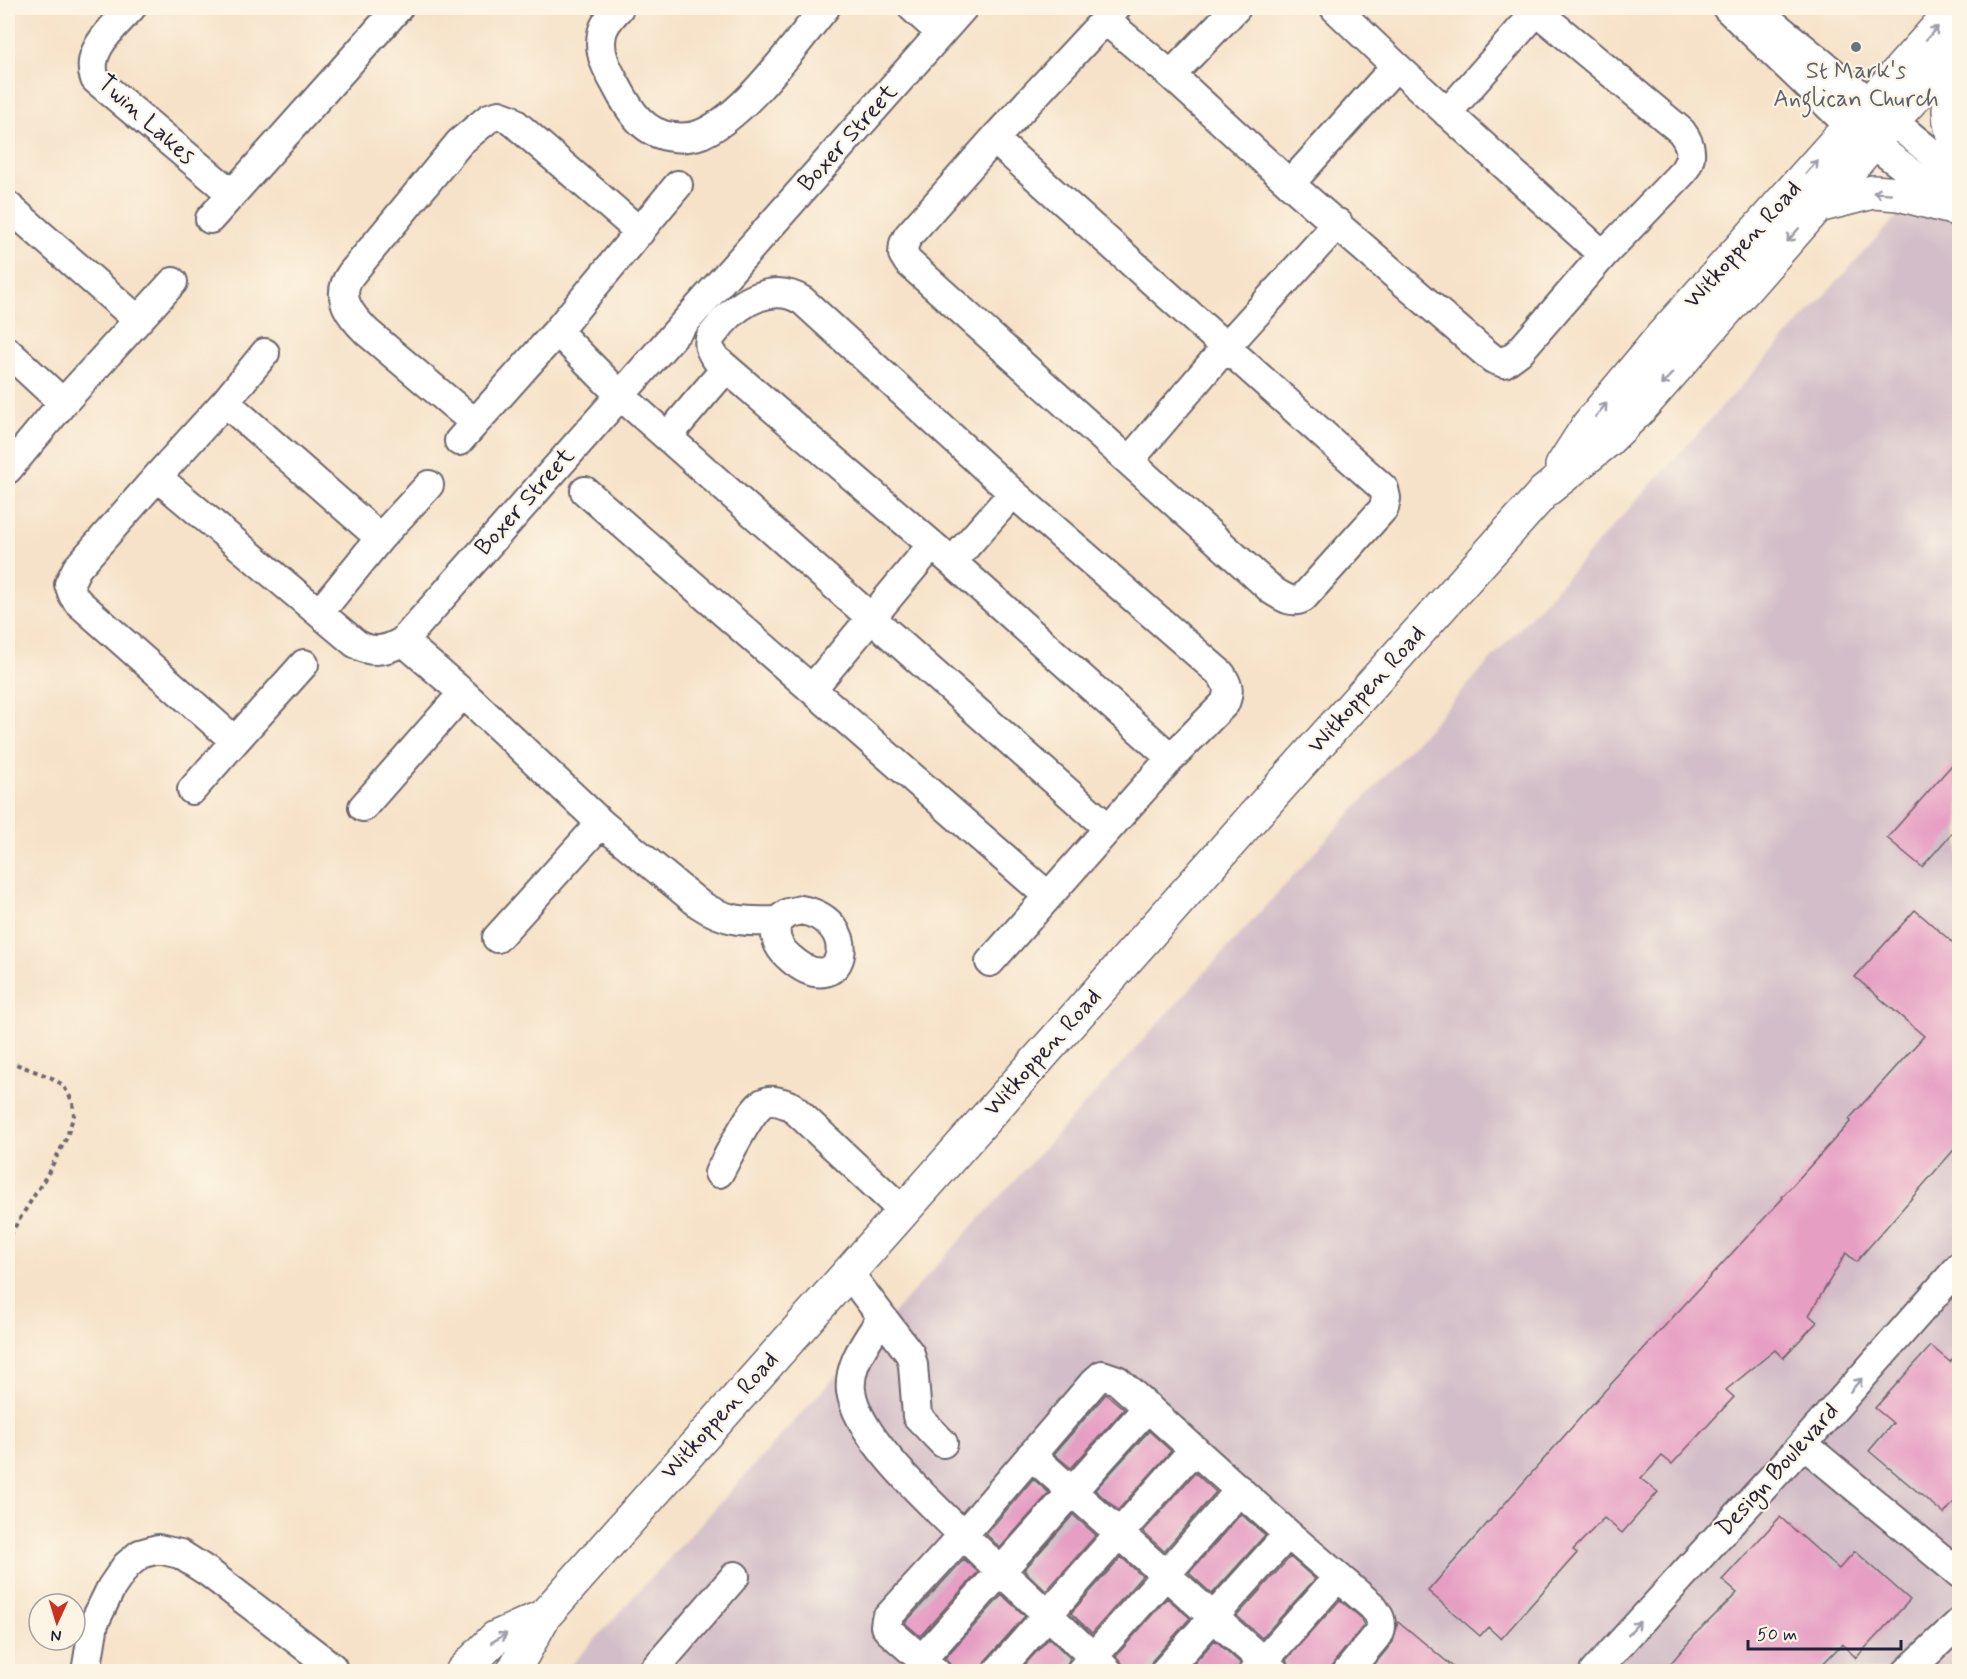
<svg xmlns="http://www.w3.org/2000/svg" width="1967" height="1679" font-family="Mynerve,sans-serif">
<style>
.industrial{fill:#d2bdc8}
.building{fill:#e69ec3}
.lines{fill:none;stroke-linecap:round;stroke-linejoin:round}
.minor-casing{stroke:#6c656c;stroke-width:32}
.major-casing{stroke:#6c656c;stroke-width:36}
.path{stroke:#6c656c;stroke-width:4;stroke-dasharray:4.5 4.5;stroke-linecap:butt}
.minor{stroke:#fff;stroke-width:28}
.major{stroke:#fff;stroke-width:33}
.oneway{stroke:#9c9ca7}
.worship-dot{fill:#6b7280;stroke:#fcf5e5;stroke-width:2}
.labels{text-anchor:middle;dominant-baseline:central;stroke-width:4.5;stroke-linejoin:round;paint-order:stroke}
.worship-label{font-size:24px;fill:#5b616d;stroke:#fcf5e5}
.street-label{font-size:24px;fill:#22223b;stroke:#fcf5e5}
</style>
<rect width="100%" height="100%" fill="#fcf5e5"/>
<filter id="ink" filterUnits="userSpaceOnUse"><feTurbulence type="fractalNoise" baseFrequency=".0167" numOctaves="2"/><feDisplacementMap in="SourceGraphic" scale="12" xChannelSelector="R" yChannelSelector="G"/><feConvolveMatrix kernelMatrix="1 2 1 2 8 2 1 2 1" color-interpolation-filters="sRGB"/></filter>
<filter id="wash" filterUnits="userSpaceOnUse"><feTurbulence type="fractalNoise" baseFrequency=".008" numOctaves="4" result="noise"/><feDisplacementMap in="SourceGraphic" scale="24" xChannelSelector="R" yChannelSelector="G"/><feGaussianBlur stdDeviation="1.35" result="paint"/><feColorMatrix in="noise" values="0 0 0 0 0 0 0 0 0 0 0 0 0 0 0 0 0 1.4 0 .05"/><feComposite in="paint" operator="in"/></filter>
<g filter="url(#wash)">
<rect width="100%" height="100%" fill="#f6e2c8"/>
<path class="industrial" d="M1959 148V1671H566Z"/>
<g id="blocks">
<path class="building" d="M1959 757V825L1922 867 1887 838Z
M1915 910 1959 948V1144L1856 1262 1846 1253 1809 1315 1817 1322 1783 1358 1775 1350 1726 1390 1734 1397 1672 1464 1662 1456 1641 1479 1658 1492 1622 1533 1604 1518 1573 1550 1577 1553 1501 1639 1488 1627 1480 1636 1428 1591 1587 1410 1783 1198 1782 1197 1851 1121 1849 1119 1924 1036 1855 977Z
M1931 1346 1950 1362 1959 1351V1496L1944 1514 1869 1451 1893 1423 1875 1408Z
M1106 1394 1124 1409 1071 1468 1054 1454Z
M1149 1431 1171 1451 1118 1510 1095 1490Z
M1195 1473 1216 1492 1164 1551 1143 1532Z
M1033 1479 1049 1493 1000 1548 986 1534Z
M1241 1514 1265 1535 1212 1594 1189 1573Z
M1073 1515 1096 1535 1046 1591 1024 1570Z
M1780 1517 1839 1569 1855 1551 1910 1600 1856 1658 1842 1644 1816 1671H1664L1695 1635 1737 1593 1722 1580Z
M1121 1557 1142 1576 1092 1633 1071 1613Z
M1290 1557 1315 1579 1262 1638 1237 1616Z
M964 1559 978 1572 920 1636 905 1623Z
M1002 1595 1025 1616 985 1661 981 1671H952L951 1666 945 1658Z
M1167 1598 1190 1618 1152 1661 1148 1671H1125V1667L1116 1656Z
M1340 1600 1360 1617 1364 1625 1334 1662 1331 1671H1291L1286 1660Z
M1398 1621 1458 1671H1369L1393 1642Z
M1049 1638 1070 1658 1064 1671H1019Z
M1215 1640 1240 1663 1238 1671H1187Z"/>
</g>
</g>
<g filter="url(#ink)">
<use href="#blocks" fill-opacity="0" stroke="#6c656c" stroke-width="1.5"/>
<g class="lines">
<defs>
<path id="minor" d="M131 8C114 27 84 51 95 79L232 194
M619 8C612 16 604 23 602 34 598 53 607 69 616 85 629 110 644 135 674 137 683 138 693 137 701 134 746 115 794 45 825 8
M913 8 941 33
M1335 8 1396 66 1603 255
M1727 8 1862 138 1872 143 1958 208
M1754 8 1960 176
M1105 20 1171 75 1290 184 1482 350 1493 359 1504 363 1519 352 1603 255 1683 172C1694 157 1692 145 1681 131L1533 8
M1171 75 1236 8
M1447 113 1537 11
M994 139 1384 489 1386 498 1384 508 1303 598C1292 604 1283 597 1273 591L908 262 903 254 904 244 908 236 994 139 1116 8
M1290 184 1396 66
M8 206 138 320
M210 219 398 8
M557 331 620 395 1108 828
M8 352 63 403
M265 353 225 402 157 477 355 643C371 654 387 651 403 641L963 8
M225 402 380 538 429 485
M475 423 367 332C351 316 334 297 351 274L460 142 489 118 499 115 510 119 640 232
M668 436 726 368
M459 441 557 331 678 185
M1129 461 1225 348 1338 223
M8 469 63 403 173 282
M157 477 77 568 69 584 73 595 78 602 235 741 192 790
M585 491 1048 896
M952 562 1013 493
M329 601 380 538
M403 641 463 693 601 823 699 904C726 922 746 922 777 921
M812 689 932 545
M235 741 304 664
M363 807 463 693
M801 910C865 921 844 1006 790 958 778 948 773 937 777 921L788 913Z
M497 938 601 823
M990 962 1171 758 1225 703C1230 690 1228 685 1221 674L1013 493 803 301C774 282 741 301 721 324 718 329 712 334 710 339 707 347 713 355 717 360L952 562 1171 758
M719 1173C728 1157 749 1112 763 1103 772 1098 783 1103 791 1106L903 1211
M848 1272 910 1354 913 1365 917 1416 943 1443
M882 1317C868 1340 848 1363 851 1391 858 1439 932 1504 965 1537 1012 1583 1061 1626 1109 1672
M1803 1444 1960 1574
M1031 1455 1275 1672
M922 1659 1148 1407
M86 1672 94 1623 111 1588 126 1566 140 1554 158 1549 180 1554 208 1572 332 1667
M652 1672 735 1576
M936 1672 889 1631 885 1626 886 1619 963 1535 1094 1382 1102 1375 1117 1380 1288 1534 1372 1606C1379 1615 1383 1621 1380 1632L1347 1672
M997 1672 1194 1449
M1080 1672 1240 1490
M1164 1672 1288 1534
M1254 1672 1338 1577
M1594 1672 1803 1444 1960 1266
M1907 1672 1960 1622"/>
<path id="major" d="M1960 64C1948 97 1943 119 1960 152
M1818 206 1873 192 1899 194 1960 210
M1562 466 1589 424 1662 336 1955 8
M462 1672 495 1638 544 1616
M513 1672 544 1616 1277 790 1544 492 1607 441 1641 408 1893 120 1960 48"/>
</defs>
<use href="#minor" class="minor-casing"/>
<use href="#major" class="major-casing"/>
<path class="path" d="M8 1061 52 1078 63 1085 73 1102 74 1115 66 1139 47 1175 11 1233"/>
<use href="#minor" class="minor"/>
<use href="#major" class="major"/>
</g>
<defs><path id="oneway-shaft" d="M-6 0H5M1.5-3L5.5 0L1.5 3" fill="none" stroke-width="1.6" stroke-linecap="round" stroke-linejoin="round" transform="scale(1.5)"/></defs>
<g class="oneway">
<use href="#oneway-shaft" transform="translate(1932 33) rotate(-48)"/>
<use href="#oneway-shaft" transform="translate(1812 167) rotate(-48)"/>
<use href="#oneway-shaft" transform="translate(1882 193) rotate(-177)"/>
<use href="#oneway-shaft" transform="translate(1793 235) rotate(131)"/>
<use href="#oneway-shaft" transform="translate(1667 379) rotate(132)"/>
<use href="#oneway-shaft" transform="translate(1601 410) rotate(-50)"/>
<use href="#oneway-shaft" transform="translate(1856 1385) rotate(-49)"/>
<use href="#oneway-shaft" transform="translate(1634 1628) rotate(-48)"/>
<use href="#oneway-shaft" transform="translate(499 1638) rotate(-31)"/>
</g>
</g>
<circle class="worship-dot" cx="1856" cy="47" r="6"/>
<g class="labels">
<g class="worship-label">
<text x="1856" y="71">St Mark's<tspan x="1856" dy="28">Anglican Church</tspan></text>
</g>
<g class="street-label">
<text transform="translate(146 120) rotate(42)">Twin Lakes</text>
<text transform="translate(848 138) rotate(-48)">Boxer Street</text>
<text transform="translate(1743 245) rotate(-48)">Witkoppen Road</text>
<text transform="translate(525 502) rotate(-48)">Boxer Street</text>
<text transform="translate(1367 690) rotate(-48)">Witkoppen Road</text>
<text transform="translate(1043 1053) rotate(-48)">Witkoppen Road</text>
<text transform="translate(720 1416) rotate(-48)">Witkoppen Road</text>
<text transform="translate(1778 1470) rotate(-48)">Design Boulevard</text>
</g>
</g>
<rect width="1967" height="1679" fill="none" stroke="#fcf5e5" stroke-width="30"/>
<g transform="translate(57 1622) rotate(184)"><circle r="28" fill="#fcf5e5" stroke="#a5a1a1" stroke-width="1.5"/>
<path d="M0-4.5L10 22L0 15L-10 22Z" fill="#c8321e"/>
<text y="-9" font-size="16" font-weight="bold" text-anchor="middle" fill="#22223b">N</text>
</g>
<path d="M1748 1640v9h153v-9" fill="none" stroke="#22223b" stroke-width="3"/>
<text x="1757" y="1640" font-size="18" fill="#22223b" stroke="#fcf5e5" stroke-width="4.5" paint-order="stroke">50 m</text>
</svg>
